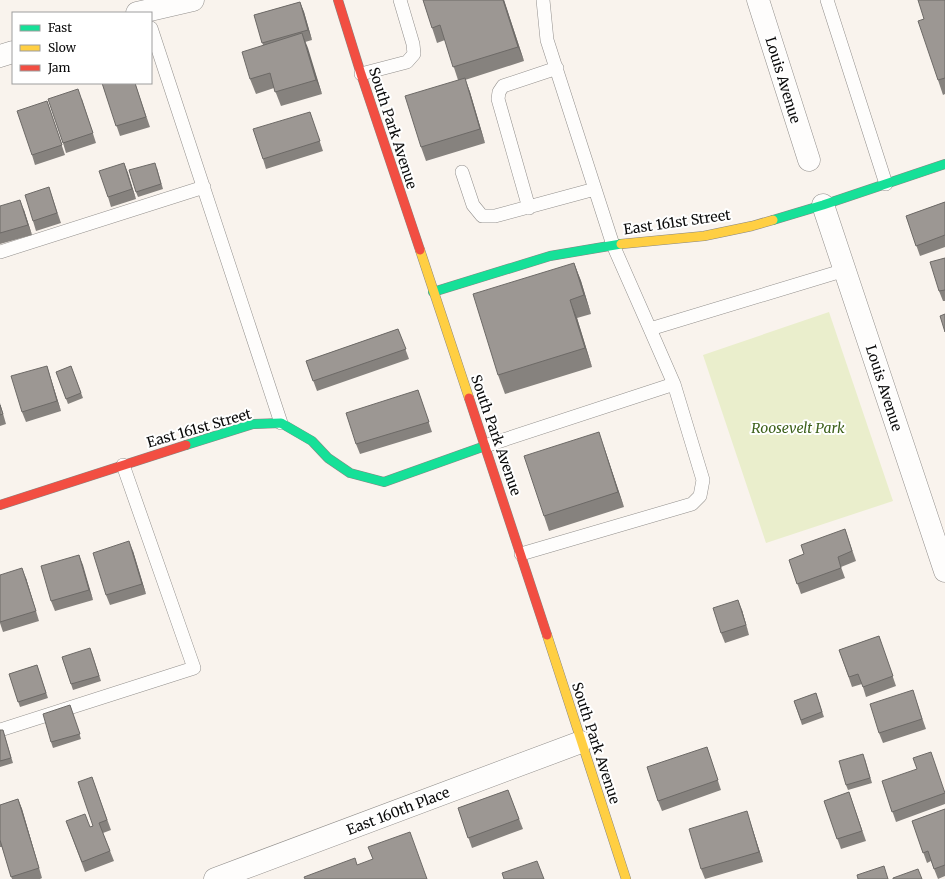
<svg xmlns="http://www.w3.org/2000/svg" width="945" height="879" font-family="Merriweather,serif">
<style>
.green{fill:#eaeecc}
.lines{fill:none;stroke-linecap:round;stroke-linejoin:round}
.lane-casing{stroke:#928f8c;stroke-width:14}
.street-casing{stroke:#928f8c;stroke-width:23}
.fast-casing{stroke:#888683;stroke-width:10}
.slow-casing{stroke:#888683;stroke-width:10}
.jam-casing{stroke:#888683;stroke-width:10}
.lane{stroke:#fefdfc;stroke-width:13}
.street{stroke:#fefdfc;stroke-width:22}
.fast{stroke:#16e098;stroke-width:9}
.slow{stroke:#ffcf43;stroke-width:9}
.jam{stroke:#f24e42;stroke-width:9}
.wall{fill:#86827e}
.shaded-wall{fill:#6d6a67}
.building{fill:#9c9793;stroke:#6d6a67}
.labels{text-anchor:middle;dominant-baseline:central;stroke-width:4;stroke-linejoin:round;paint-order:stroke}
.street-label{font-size:14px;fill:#0a0a0a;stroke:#fff}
.park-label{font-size:14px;font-style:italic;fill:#3d611b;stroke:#fff}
</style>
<rect width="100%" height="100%" fill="#f9f3ed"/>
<path class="green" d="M829 312 893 501 766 543 703 355Z"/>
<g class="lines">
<defs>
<path id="lane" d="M543 0 547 40 613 245 650 329
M827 0 886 184
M151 28 281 423
M361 74 407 62 414 54 413 44 400 0
M462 172 473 205 482 216H495L595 189
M529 208 498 99 499 92 503 86 557 68
M0 252 204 187
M674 384 650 329 845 270
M485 446 674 384 703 480 700 496 692 504 521 554
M0 730 194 668 123 465"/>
<path id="street" d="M758 0 809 160
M137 13 193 0
M0 56 13 52
M823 205 945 571
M215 879 581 742"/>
<path id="fast" d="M773 220 823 205 945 164
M433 292 550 256 621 244
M186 445 253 424 281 423 312 441 328 458 350 473 384 482 485 446"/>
<path id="slow" d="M621 244 704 236 752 226 773 220
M420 250 469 398
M547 635 626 879"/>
<path id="jam" d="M338 0 361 74 420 250
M469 398 547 635
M0 505 186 445"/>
</defs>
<use href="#lane" class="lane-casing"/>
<use href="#street" class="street-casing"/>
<use href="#fast" class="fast-casing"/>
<use href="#slow" class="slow-casing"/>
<use href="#jam" class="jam-casing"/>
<use href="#lane" class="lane"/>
<use href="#street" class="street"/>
<use href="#fast" class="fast"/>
<use href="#slow" class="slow"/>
<use href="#jam" class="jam"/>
</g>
<path class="wall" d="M423 0H504L524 61 465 80 470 92 485 143 426 161 421 147 458 80 445 40 437 43Z
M945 0V94L943 95 938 80 924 19Z
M300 2 304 12 312 40 305 42 322 94 281 106 274 88 256 94 250 79 263 45 254 15Z
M102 83H135L150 127 120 136Z
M82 99 96 143 66 153 63 143Z
M47 101 65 155 35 165 32 155Z
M310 112 323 151 266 169 263 159Z
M124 163 136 199 111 207 108 197Z
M157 168 163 189 138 197 136 192Z
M49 187 61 223 36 231 33 221Z
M945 202V247L920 256 906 216Z
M0 206 24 210 32 235 0 244Z
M945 258V301H943L939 291Z
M574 263 581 281 591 314 577 318 592 367 505 394 498 375Z
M398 329 409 359 317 391 306 361Z
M47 366 61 411 26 422 22 412Z
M71 366 83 398 68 404 56 372Z
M418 390 432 432 360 454 356 444Z
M0 403 6 424 0 426Z
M604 447 624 507 549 531 544 516Z
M845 529 856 561 841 567 845 578 801 594 789 560 804 554Z
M133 551 146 594 110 605 106 595Z
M79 555 93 600 55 611 51 601Z
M0 575 26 578 39 621 3 632 0 623Z
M742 610 749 635 725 643 721 633Z
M879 636 896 686 866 697 862 684 852 687 839 650Z
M92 653 101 681 73 690 62 657Z
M37 665 48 698 20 707 9 674Z
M816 693 824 717 802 725 794 701Z
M916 700 926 729 883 743 879 733Z
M70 705 81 739 53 748 51 742Z
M0 730H3L13 763 0 767Z
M707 747 721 790 662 811 658 801Z
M865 759 872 783 848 790 846 785Z
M92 777 111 830 103 833 114 861 85 872 66 821 90 827 93 826Z
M882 781 945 793V804L896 822Z
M508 790 523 829 472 848 458 808Z
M849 792 866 841 841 849 824 801Z
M18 799 22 809 42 878 40 879H12L2 847H0V805Z
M945 809V876L938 879 931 861 927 863 912 821Z
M750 821 763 862 705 879 701 869Z"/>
<path class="shaded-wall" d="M503 0H504L524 61 518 47Z
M300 2 304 12 312 40 308 30Z
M302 33 308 48 322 94 316 80Z
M465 78 470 92 485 143 480 129Z
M124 163 128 173 136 199 132 189Z
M20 200 24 210 32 235 28 225Z
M574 263 581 281 591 314 584 295Z
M570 300 577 318 592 367 585 348Z
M47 366 50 376 61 411 57 401Z
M599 432 624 507 618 492Z
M129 541 133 551 146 594 142 584Z
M79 555 83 565 93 600 89 590Z
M22 568 26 578 39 621 36 611Z
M738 600 742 610 749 635 746 625Z
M18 799 22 809 42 878 39 868Z
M747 811 750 821 763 862 759 852Z"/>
<path class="building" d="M423 0H503L518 47 453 67 440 25 432 28Z
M918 0H945V78L938 80 918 21 924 19Z
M300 2 308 30 262 43 254 15Z
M302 33 316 80 275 92 270 73 250 79 242 52Z
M465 78 480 129 421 147 405 96Z
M102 83H135L146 117 116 126Z
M78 89 93 133 63 143 48 99Z
M47 101 62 145 32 155 17 111Z
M310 112 320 141 263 159 253 129Z
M124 163 132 189 108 197 99 171Z
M155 163 161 184 136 192 129 170Z
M49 187 57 213 33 221 25 195Z
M20 200 28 225 0 233V206Z
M945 202V235L916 246 906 216Z
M945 258V290L939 291 930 262Z
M574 263 584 295 570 300 585 348 498 375 473 294Z
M945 314V332L940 316Z
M398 329 406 349 313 381 306 361Z
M47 366 57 401 22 412 11 376Z
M71 366 81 393 66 399 56 372Z
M418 390 429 422 356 444 346 413Z
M0 405 3 414 0 415Z
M599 432 618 492 544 516 524 456Z
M845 529 852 551 838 557 841 568 797 584 789 560 804 554 801 545Z
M129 541 142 584 106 595 93 553Z
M79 555 89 590 51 601 41 566Z
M22 568 36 611 0 622V575Z
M738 600 746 625 721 633 713 608Z
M879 636 893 676 863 687 858 674 849 677 839 650Z
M90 648 99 676 71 684 62 657Z
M37 665 46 693 18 702 9 674Z
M913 690 922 719 879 733 870 704Z
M816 693 822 712 801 720 794 701Z
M70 705 80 734 51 742 43 714Z
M0 730H3L11 758 0 761Z
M707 747 718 780 658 801 647 767Z
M931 752 945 793 892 812 882 781 917 769 913 758Z
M863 754 870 778 846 785 839 761Z
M92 777 107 820 99 823 110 851 82 862 66 821 85 814 90 827 93 826 78 782Z
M508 790 519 819 468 838 458 808Z
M849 792 862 831 837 839 824 801Z
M18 799 39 868 11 877 0 840V805Z
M945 809V865L934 869 928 851 923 853 912 821Z
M747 811 759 852 701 869 689 829Z
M410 832 427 879H305L304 877 355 858 357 865 373 859 368 847Z
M537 861 544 879H504L502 873Z
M884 866 888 879H858L857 875Z
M918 869 922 879H893V878Z"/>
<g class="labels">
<g class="street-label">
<text transform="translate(783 80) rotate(73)">Louis Avenue</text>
<text transform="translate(393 128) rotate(72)">South Park Avenue</text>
<text transform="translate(677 222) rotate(-8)">East 161st Street</text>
<text transform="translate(884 388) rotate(72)">Louis Avenue</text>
<text transform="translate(199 428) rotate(-16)">East 161st Street</text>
<text transform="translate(496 435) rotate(71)">South Park Avenue</text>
<text transform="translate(596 743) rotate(72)">South Park Avenue</text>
<text transform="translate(398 811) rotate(-21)">East 160th Place</text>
</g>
<g class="park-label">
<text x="798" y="428">Roosevelt Park</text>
</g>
</g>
<rect x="12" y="12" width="140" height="72" fill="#ffffff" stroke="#9d9d9d"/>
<rect x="20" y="25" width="20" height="6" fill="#16e098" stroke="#9d9d9d"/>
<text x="48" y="32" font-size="12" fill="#0a0a0a">Fast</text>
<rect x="20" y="45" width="20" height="6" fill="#ffcf43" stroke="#9d9d9d"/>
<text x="48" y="52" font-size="12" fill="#0a0a0a">Slow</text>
<rect x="20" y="65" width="20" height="6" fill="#f24e42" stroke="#9d9d9d"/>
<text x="48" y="72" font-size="12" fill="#0a0a0a">Jam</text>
</svg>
